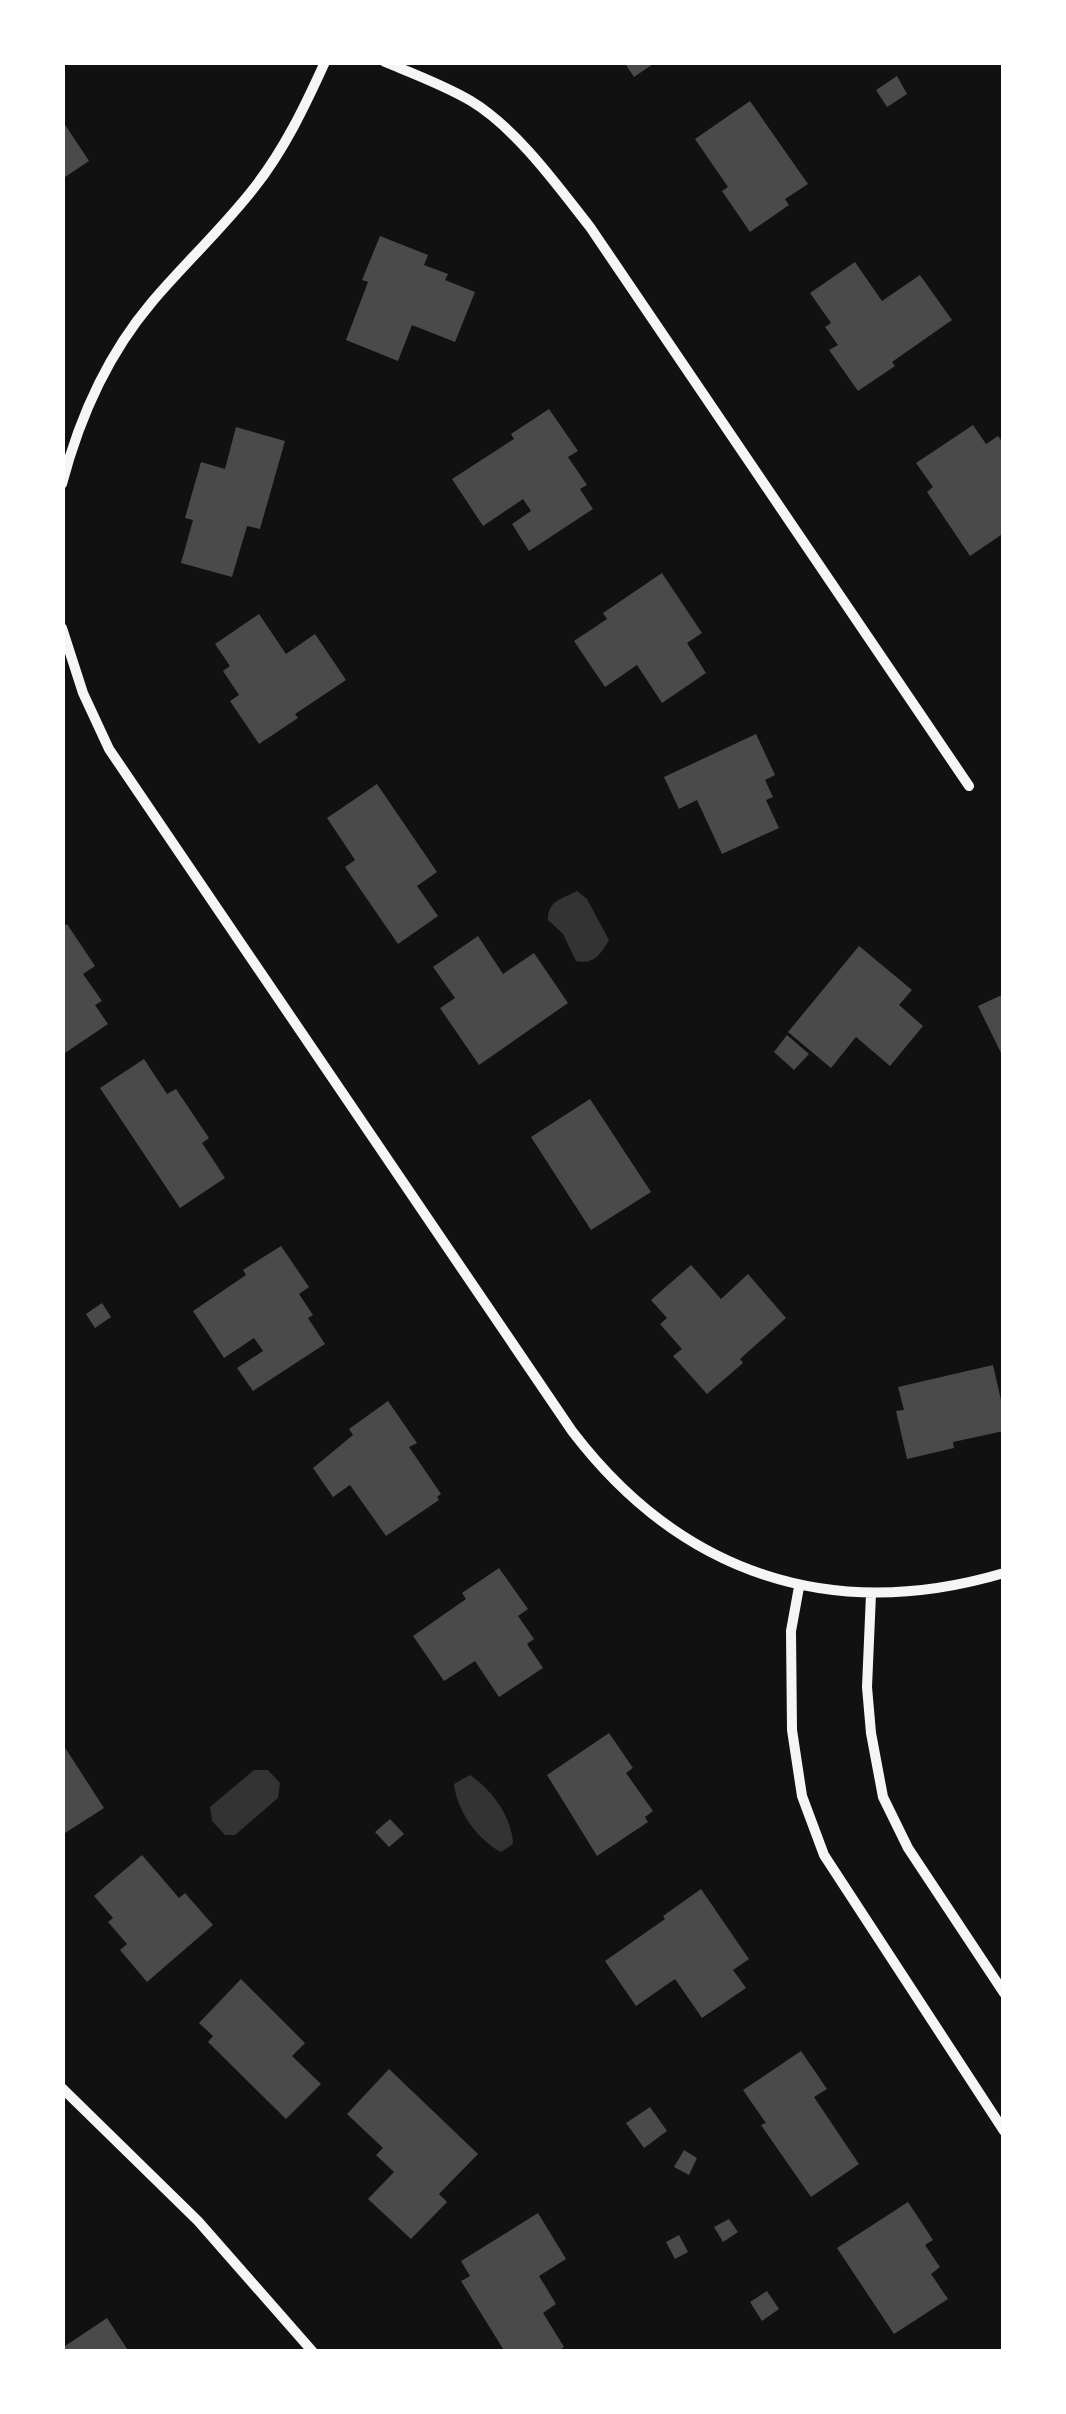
<svg xmlns="http://www.w3.org/2000/svg" width="1066" height="2414" font-family="Arial,sans-serif">
<style>
.water{fill:#333}
.building{fill:#4a4a4a}
.lines{fill:none;stroke-linecap:round;stroke-linejoin:round}
.minor{stroke:#f5f5f5;stroke-width:10}
</style>
<rect width="100%" height="100%" fill="#111"/>
<path class="water" d="M577 891 587 899 609 940C600 954 595 965 576 961L563 934 548 920C548 900 562 899 577 891Z
M254 1770H268L280 1783 278 1798 235 1835H225L212 1821 210 1807Z
M470 1775C492 1790 512 1817 513 1844L501 1852C477 1839 457 1811 454 1784Z"/>
<path class="building" d="M624 62H656L634 77Z
M897 76 907 94 887 107 876 90Z
M750 101 808 184 785 199 789 205 750 232 722 191 728 187 695 139Z
M62 120 89 161 62 179Z
M380 236 428 255 424 265 448 274 445 280 475 292 455 342 412 325 398 361 346 340 368 282 362 280Z
M855 262 882 301 920 275 952 320 892 362 895 366 858 391 829 350 838 345 825 327 831 323 810 293Z
M549 409 578 451 568 457 587 485 580 489 593 509 529 551 512 524 531 511 523 499 483 526 452 479 514 439 511 434Z
M973 425 986 444 998 436 1004 444V533L970 556 927 492 933 487 916 463Z
M236 427 285 441 260 529 247 526 232 577 181 563 193 520 185 518 201 462 225 469Z
M662 573 702 633 687 643 706 673 662 703 637 665 605 687 574 641 607 619 603 613Z
M259 614 286 654 315 634 346 680 295 714 298 718 259 744 230 701 239 695 223 671 230 666 215 644Z
M756 734 775 775 765 780 773 797 766 800 779 828 722 854 697 800 679 809 664 777Z
M377 784 437 872 417 886 438 916 398 944 345 867 355 860 327 818Z
M67 924 95 966 83 974 102 1001 95 1005 108 1024 62 1055V927Z
M478 936 503 974 534 953 568 1003 479 1065 440 1008 455 998 433 967Z
M859 946 912 990 899 1005 923 1026 890 1066 856 1037 831 1068 788 1032Z
M1004 994V1059L978 1006Z
M787 1035 809 1054 794 1070 774 1052Z
M144 1059 167 1094 176 1089 209 1138 202 1143 225 1178 180 1208 100 1088Z
M590 1099 651 1192 591 1230 531 1137Z
M281 1246 309 1287 299 1294 313 1315 308 1318 325 1344 253 1391 237 1368 263 1351 254 1338 224 1358 193 1311 246 1275 243 1270Z
M691 1265 721 1299 748 1274 786 1318 740 1359 743 1363 707 1394 673 1356 682 1349 660 1324 667 1318 651 1300Z
M102 1303 111 1317 95 1328 86 1314Z
M993 1365 1004 1413V1431L953 1442 954 1448 907 1459 896 1411 904 1410 898 1387Z
M388 1401 417 1443 409 1447 441 1494 437 1497 439 1500 386 1536 350 1485 333 1497 313 1468 353 1435 349 1429Z
M499 1568 528 1609 518 1616 534 1639 527 1644 543 1668 499 1697 475 1661 444 1681 413 1636 466 1599 462 1593Z
M609 1733 633 1768 626 1773 653 1811 645 1817 648 1822 597 1856 547 1775Z
M62 1743 104 1808 62 1835Z
M390 1819 404 1834 389 1847 375 1832Z
M142 1855 179 1898 185 1893 213 1925 147 1982 120 1950 127 1944 108 1922 113 1918 94 1896Z
M701 1889 749 1959 733 1970 746 1988 702 2018 675 1979 636 2006 605 1961 665 1919 663 1916Z
M241 1979 305 2043 292 2056 321 2084 286 2119 208 2042 213 2036 199 2023Z
M801 2051 827 2089 814 2097 859 2164 811 2197 761 2125 766 2123 743 2090Z
M389 2069 478 2154 439 2194 447 2202 411 2239 368 2199 394 2172 376 2155 383 2148 347 2114Z
M650 2107 667 2131 644 2148 626 2123Z
M684 2150 697 2158 689 2175 674 2167Z
M908 2202 933 2240 925 2245 940 2267 931 2274 948 2299 894 2334 837 2248Z
M538 2213 566 2259 539 2276 556 2304 543 2313 564 2347 557 2352H505L461 2281 470 2276 461 2261Z
M729 2219 738 2232 723 2242 714 2227Z
M679 2235 688 2252 675 2259 666 2242Z
M767 2291 779 2309 762 2321 750 2302Z
M107 2318 129 2352H62V2348Z"/>
<g class="lines">
<path class="minor" d="M385 62C414 74 444 85 471 101 517 129 557 185 590 227L969 786
M62 484C79 419 108 354 152 302 185 263 223 228 254 188 284 150 305 106 325 62
M62 628 83 693 109 749 572 1431C681 1574 831 1624 1004 1573
M799 1587 791 1631 792 1730 802 1796 824 1855 1004 2131
M871 1594 867 1687 871 1733 883 1797 908 1848 1004 1993
M62 2088 198 2221 313 2352"/>
</g>
<rect width="1066" height="2414" fill="none" stroke="#ffffff" stroke-width="130"/>
</svg>
